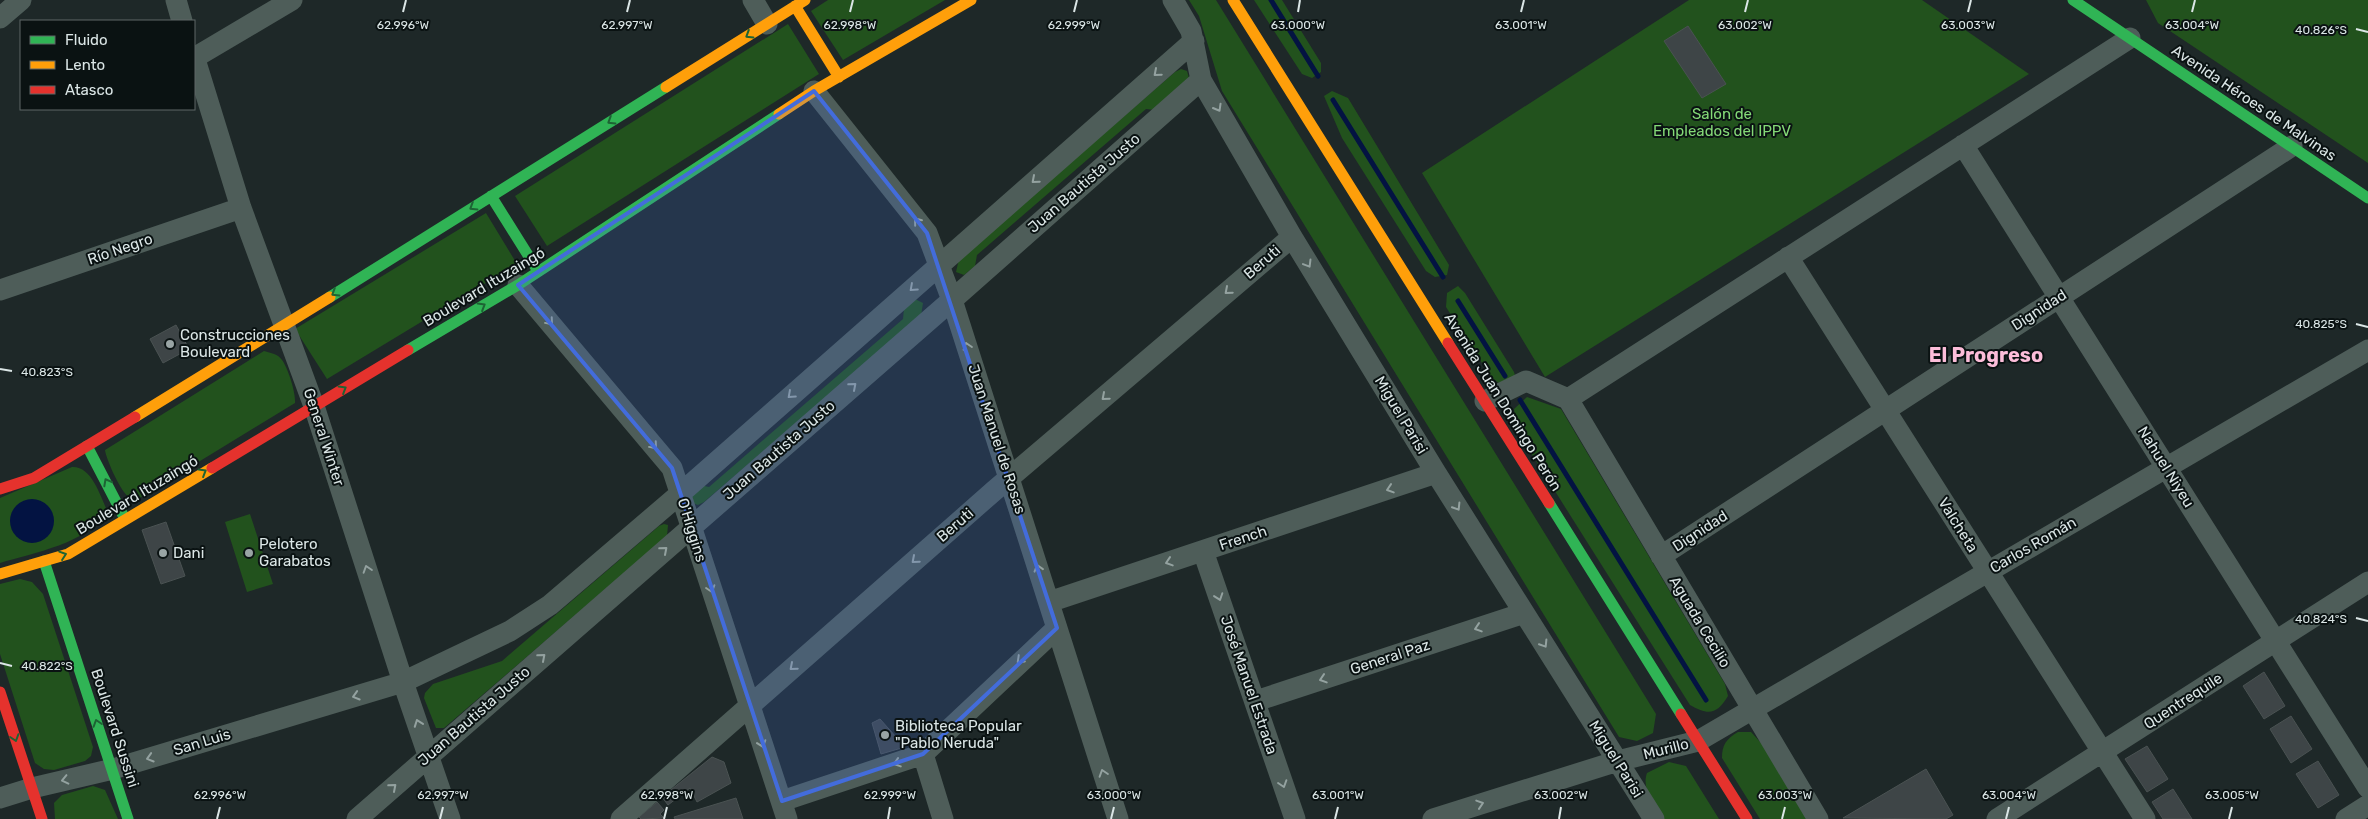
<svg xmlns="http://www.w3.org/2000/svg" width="2368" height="819" font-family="Rubik,sans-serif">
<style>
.green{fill:#22521d}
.water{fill:#031342}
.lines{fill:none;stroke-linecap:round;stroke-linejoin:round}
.stream{stroke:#031342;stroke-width:5}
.building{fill:#3e4547;stroke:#4a5252}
.street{stroke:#4e5d59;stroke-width:21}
.fast{stroke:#30b455;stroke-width:11}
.slow{stroke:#ff9f0a;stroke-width:11}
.jam{stroke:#e5322d;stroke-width:11}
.oneway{stroke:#1d6334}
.oneway2{stroke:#94a2a0}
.marked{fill:#436cdb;fill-opacity:0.2;stroke:#436cdb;stroke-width:4;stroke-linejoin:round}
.ticks{fill:none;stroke:#dbe6e6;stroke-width:2}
.poi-dot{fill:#99a4a4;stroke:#0a1212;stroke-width:2}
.labels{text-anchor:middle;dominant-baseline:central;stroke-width:4;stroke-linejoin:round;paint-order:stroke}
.street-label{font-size:15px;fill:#dbe6e6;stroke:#0a1212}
.park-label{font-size:15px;fill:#84d977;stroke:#0a1212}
.poi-label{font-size:15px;fill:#dbe6e6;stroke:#0a1212;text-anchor:start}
.district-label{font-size:20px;font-weight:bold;fill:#fcbdd9;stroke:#0a1212}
.ticks-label{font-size:12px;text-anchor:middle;fill:#dbe6e6;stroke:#0a1212;stroke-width:4;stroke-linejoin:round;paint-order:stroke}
</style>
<rect width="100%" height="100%" fill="#1e2828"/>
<path class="green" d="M828 0H945L843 60 811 11Z
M1189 0H1216L1656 714 1653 733 1637 741 1619 737 1222 91 1199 16Z
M1254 0H1282L1321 63V72L1312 78 1302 74Z
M1689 0H1922L2029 74 1545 377 1422 173Z
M2146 0H2368V163L2158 23Z
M788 24 819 74 547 246 515 196Z
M1181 69 1187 71 1189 78 1155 110 1146 109 977 255 975 266 964 275 956 272 959 259 1175 72Z
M1332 91 1348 98 1449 265 1447 275 1435 277 1426 271 1342 138 1324 96Z
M486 213 517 264 327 379 295 329Z
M1458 286 1465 293 1514 372 1516 379 1501 385 1491 377 1446 307 1447 293Z
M915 299 923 303 921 316 704 502 698 505 692 503 691 497 700 485 709 487 903 319 904 308Z
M264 351C271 353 278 354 282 360 288 368 296 393 295 403L138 499C136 499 132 499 130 498 121 493 106 459 105 450Z
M1527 397 1561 409 1725 684 1728 696C1717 714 1709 716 1690 705L1517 431 1514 409Z
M72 467C92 466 100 496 108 512 88 543 33 553 0 563V498Z
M250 514 273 584 247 592 225 522Z
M664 524 668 525 667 536 444 728H436L424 698 425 693 433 684 502 661 659 526Z
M20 579 32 582 43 594 93 747 91 756 85 761 54 770 44 769 35 763 0 654V584Z
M1738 732H1751L1762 744 1807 819H1760L1722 758C1722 745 1726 739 1738 732Z
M1669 762 1686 766 1719 819H1664C1655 804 1641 790 1647 773Z
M93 786 105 790 118 819H55L54 803 62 795Z"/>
<path class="water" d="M10 521a22 22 0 1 1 44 0a22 22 0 1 1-44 0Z"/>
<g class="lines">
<path class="stream" d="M1271 0 1318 76
M1333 100 1443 277
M1458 301 1505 376
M1520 400 1706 700"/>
</g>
<path class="building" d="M1688 26 1726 84 1702 98 1664 41Z
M176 325 189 349 163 363 150 339Z
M166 522 185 576 161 584 142 530Z
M2264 672 2285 706 2264 719 2243 686Z
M2291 716 2312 749 2291 763 2270 729Z
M880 719 905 747 881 754 872 723Z
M2147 746 2168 779 2147 792 2125 759Z
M712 757 724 762 731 783 697 802 690 788 668 805 662 797Z
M2318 761 2339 795 2318 808 2296 774Z
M1926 769 1953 815 1946 819 1843 818Z
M2173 789 2192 819H2163L2152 802Z
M736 798 743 819H675L674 817Z
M657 802 664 810 660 814 664 818 641 819 639 817Z"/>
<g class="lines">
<path class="street" d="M176 0 182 21
M753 0 767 24
M1173 0 1191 31 1201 80 1292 237 1436 473 1654 819
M0 18 21 0
M194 56 241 208 314 406 403 682 450 819
M194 58 292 0
M814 91 927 233 952 300 1118 819
M1963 145 2368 788
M1788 257 2145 819
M518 285 672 468 787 819
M0 290 241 208
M1568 399 1818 819
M1485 401 1526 381 1568 399 2130 38
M1203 551 1295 819
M1661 556 2292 146
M1049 602 1436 473
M1256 701 1524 613
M923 754 943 819
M0 798 32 788 113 769 403 682 510 631 550 605 681 493 1194 41
M782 801 923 754 1057 628
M357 819 952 300 1201 80
M621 819 995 490 1292 237
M1433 819 1618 761 1698 741 2368 350
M1997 819 2368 582
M2346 819 2368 805"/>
<path class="fast" d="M2073 0 2368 198
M491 196 538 271
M330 297 666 87
M408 350 518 285 779 114
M87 446 125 519
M1549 503 1681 714
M44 561 128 819"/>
<path class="slow" d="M1233 0 1448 343
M795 6 839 77
M666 87 805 0
M779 114 814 91 971 0
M135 417 330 297
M0 574 68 554 212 468"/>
<path class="jam" d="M1448 343 1549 503
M212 468 408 350
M0 489 34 478 135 417
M0 692 42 819
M1681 714 1747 819"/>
</g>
<defs><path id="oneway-chevron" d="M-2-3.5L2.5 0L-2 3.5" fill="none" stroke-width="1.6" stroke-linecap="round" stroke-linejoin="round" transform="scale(1.25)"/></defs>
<g class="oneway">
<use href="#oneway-chevron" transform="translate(749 35) rotate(148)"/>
<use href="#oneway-chevron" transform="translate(611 121) rotate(148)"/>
<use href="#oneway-chevron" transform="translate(473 207) rotate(148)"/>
<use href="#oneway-chevron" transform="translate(335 293) rotate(148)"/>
<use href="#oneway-chevron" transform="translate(482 306) rotate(-31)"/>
<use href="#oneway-chevron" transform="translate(343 389) rotate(-31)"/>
<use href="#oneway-chevron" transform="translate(203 472) rotate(-31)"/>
<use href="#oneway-chevron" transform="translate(107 482) rotate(-118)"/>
<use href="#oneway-chevron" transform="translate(63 555) rotate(-19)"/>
<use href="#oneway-chevron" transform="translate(97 723) rotate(-108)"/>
<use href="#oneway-chevron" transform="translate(15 738) rotate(72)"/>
</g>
<g class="oneway2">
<use href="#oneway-chevron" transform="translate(1157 73) rotate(139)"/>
<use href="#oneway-chevron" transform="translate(1218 108) rotate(60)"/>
<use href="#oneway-chevron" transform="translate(1035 180) rotate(139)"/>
<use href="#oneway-chevron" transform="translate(917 221) rotate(-129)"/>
<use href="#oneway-chevron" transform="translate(1308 264) rotate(59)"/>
<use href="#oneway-chevron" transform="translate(913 288) rotate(138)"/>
<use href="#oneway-chevron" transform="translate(1228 291) rotate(139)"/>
<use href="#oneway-chevron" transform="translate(550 322) rotate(50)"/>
<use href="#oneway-chevron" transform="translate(967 346) rotate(-108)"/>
<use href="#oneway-chevron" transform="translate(853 386) rotate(-41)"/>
<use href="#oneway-chevron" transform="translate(791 395) rotate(138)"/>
<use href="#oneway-chevron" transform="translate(1105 397) rotate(139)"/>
<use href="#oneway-chevron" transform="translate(654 446) rotate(50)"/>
<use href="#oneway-chevron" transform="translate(1390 489) rotate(162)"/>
<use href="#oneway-chevron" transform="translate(1457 507) rotate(58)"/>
<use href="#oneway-chevron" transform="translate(664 550) rotate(-41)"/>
<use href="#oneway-chevron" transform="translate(915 560) rotate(139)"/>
<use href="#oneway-chevron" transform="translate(1169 562) rotate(162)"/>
<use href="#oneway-chevron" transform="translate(1038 568) rotate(-107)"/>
<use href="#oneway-chevron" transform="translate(367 569) rotate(-108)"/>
<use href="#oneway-chevron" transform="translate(711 589) rotate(72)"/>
<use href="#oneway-chevron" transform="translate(1219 597) rotate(71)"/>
<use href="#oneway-chevron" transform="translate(1478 628) rotate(162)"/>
<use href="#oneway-chevron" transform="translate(1544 644) rotate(58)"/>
<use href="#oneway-chevron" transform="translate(542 657) rotate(-41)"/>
<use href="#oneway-chevron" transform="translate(1020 660) rotate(136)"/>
<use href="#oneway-chevron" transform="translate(793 667) rotate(139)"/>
<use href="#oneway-chevron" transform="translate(1323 679) rotate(162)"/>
<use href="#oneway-chevron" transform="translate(356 696) rotate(163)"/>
<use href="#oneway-chevron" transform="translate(418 723) rotate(-110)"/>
<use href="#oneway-chevron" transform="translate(762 744) rotate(71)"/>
<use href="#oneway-chevron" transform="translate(150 758) rotate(163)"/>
<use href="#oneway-chevron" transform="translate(897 763) rotate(162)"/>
<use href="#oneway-chevron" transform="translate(1103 773) rotate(-108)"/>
<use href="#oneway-chevron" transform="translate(65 780) rotate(167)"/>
<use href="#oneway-chevron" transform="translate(1283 784) rotate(72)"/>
<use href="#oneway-chevron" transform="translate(393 787) rotate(-41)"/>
<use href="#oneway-chevron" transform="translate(1480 804) rotate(-18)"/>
</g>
<path class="marked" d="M814 91 927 233 1057 628 923 754 782 801 672 468 518 285Z"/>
<path class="ticks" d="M403 12 406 0M627 12 630 0M850 12 853 0M1074 12 1077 0M1298 12 1300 0M1521 12 1524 0M1745 12 1748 0M1968 12 1971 0M2192 12 2195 0M2356 29 2368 32M2356 324 2368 327M0 369 12 371M2356 618 2368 621M0 663 12 666M217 819 220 807M440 819 443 807M664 819 667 807M888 819 890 807M1111 819 1114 807M1335 819 1338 807M1559 819 1561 807M1782 819 1785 807M2006 819 2009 807M2229 819 2232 807"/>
<g class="poi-dot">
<circle cx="170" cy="344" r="5"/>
<circle cx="163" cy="553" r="5"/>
<circle cx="249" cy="553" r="5"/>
<circle cx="885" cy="735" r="5"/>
</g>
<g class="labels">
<g class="street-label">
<text transform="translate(2254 103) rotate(34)">Avenida Héroes de Malvinas</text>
<text transform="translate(1084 183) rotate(-41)">Juan Bautista Justo</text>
<text transform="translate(120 249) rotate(-19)">Río Negro</text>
<text transform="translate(1262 262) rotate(-41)">Beruti</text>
<text transform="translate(484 287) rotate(-31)">Boulevard Ituzaingó</text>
<text transform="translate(2039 310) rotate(-33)">Dignidad</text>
<text transform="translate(1503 402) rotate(58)">Avenida Juan Domingo Perón</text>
<text transform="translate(1401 415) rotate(59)">Miguel Parisi</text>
<text transform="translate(324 437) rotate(72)">General Winter</text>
<text transform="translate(997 439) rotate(72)">Juan Manuel de Rosas</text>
<text transform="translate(779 450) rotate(-41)">Juan Bautista Justo</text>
<text transform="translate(2166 467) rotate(58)">Nahuel Niyeu</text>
<text transform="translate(137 495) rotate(-31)">Boulevard Ituzaingó</text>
<text transform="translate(955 525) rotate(-41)">Beruti</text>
<text transform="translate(1958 525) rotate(58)">Valcheta</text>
<text transform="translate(692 530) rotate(73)">O'Higgins</text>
<text transform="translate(1700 531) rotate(-33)">Dignidad</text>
<text transform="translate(1243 538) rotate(-18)">French</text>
<text transform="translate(2033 545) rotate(-30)">Carlos Román</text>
<text transform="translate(1700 622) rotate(59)">Aguada Cecilio</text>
<text transform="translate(1390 657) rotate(-18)">General Paz</text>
<text transform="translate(1249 685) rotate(71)">José Manuel Estrada</text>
<text transform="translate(2183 701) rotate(-33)">Quentrequile</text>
<text transform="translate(474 716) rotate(-41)">Juan Bautista Justo</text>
<text transform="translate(115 728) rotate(72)">Boulevard Sussini</text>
<text transform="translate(202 742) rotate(-17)">San Luis</text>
<text transform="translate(1666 749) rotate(-14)">Murillo</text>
<text transform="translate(1616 759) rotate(58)">Miguel Parisi</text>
</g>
<g class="park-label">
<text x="1722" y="114">Salón de<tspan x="1722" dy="17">Empleados del IPPV</tspan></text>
</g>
<g class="poi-label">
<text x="180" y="335">Construcciones<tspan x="180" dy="17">Boulevard</tspan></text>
<text x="259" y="544">Pelotero<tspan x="259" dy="17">Garabatos</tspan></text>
<text x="173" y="553">Dani</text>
<text x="895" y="726">Biblioteca Popular<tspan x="895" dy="17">"Pablo Neruda"</tspan></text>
</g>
<g class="district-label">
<text x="1986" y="355">El Progreso</text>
</g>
</g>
<g class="ticks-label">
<text x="403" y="29">62.996°W</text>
<text x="627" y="29">62.997°W</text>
<text x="850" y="29">62.998°W</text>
<text x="1074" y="29">62.999°W</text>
<text x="1298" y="29">63.000°W</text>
<text x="1521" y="29">63.001°W</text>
<text x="1745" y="29">63.002°W</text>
<text x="1968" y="29">63.003°W</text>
<text x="2192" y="29">63.004°W</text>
<text x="2321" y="34">40.826°S</text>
<text x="2321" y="328">40.825°S</text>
<text x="47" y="376">40.823°S</text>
<text x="2321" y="623">40.824°S</text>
<text x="47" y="670">40.822°S</text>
<text x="220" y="799">62.996°W</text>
<text x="443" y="799">62.997°W</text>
<text x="667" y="799">62.998°W</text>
<text x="890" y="799">62.999°W</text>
<text x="1114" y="799">63.000°W</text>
<text x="1338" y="799">63.001°W</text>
<text x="1561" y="799">63.002°W</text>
<text x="1785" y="799">63.003°W</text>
<text x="2009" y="799">63.004°W</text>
<text x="2232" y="799">63.005°W</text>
</g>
<rect x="20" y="20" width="175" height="90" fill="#0a1212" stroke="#5e6767"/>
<rect x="30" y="36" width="25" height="8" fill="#30b455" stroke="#5e6767"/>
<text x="65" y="45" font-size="15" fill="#dbe6e6">Fluido</text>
<rect x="30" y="61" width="25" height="8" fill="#ff9f0a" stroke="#5e6767"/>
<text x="65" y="70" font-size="15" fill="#dbe6e6">Lento</text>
<rect x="30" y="86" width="25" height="8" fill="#e5322d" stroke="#5e6767"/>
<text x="65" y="95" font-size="15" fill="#dbe6e6">Atasco</text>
</svg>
